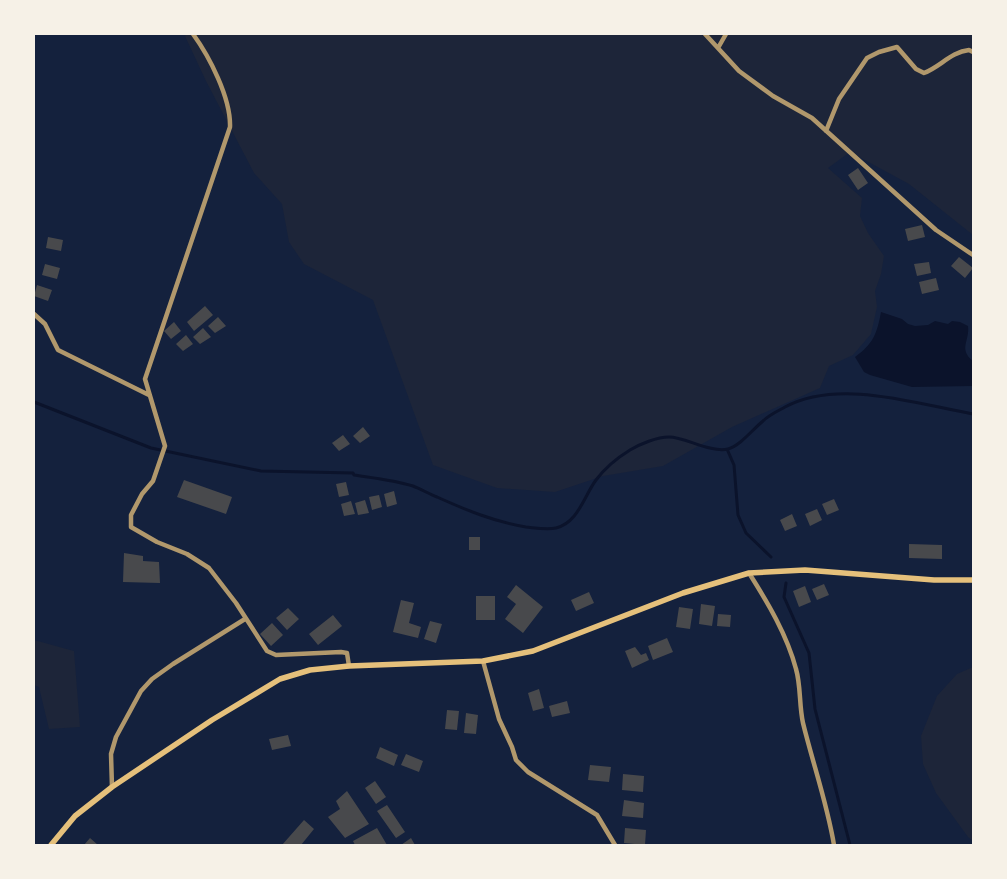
<svg xmlns="http://www.w3.org/2000/svg" width="1007" height="879" font-family="Cabin,sans-serif">
<style>
.green{fill:#1d2539}
.water{fill:#0b132b}
.lines{fill:none;stroke-linecap:round;stroke-linejoin:round}
.stream{stroke:#0b132b;stroke-width:3}
.building{fill:#48494c}
.minor{stroke:#b1986c;stroke-width:4.5}
.secondary{stroke:#e5c07b;stroke-width:5.5}
</style>
<rect width="100%" height="100%" fill="#14213d"/>
<path class="green" d="M186 34H973V235L909 184 850 152 828 168 862 198 860 216 868 233 884 256 881 274 875 291 877 307 871 334 853 355 829 366 820 388 732 427 663 466 603 476 555 492 497 488 433 465 373 300 304 264 289 242 282 204 254 173 206 81 185 36Z
M34 640 74 651 80 727 49 729 39 687 34 685Z
M973 667V841L968 837 936 793 923 764 921 736 937 696 957 674Z"/>
<path class="water" d="M881 312 902 319 908 324 915 326 928 325 935 321 948 324 952 321 960 322 968 326C970 341 958 349 973 361V386L912 387 870 375 864 372 855 357C873 344 877 334 881 312Z"/>
<g class="lines">
<path class="stream" d="M34 402 151 448 261 471 353 473 354 475C374 478 394 480 413 486 421 489 429 494 437 497 466 510 495 522 526 527 536 528 547 530 556 528 578 523 584 496 596 480 605 468 617 458 630 450 640 444 657 437 669 437 685 437 710 453 728 449 741 445 752 430 763 421 769 415 778 411 785 407 839 378 917 404 973 414
M727 449 734 465 738 515 746 533 771 557
M786 583 784 597 809 653 815 709 850 845"/>
</g>
<path class="building" d="M858 168 868 183 858 190 848 175Z
M922 225 925 237 908 241 905 229Z
M48 237 63 240 61 251 46 248Z
M959 257 973 268 965 278 951 266Z
M929 262 931 273 917 276 914 264Z
M45 264 60 268 57 279 42 275Z
M936 278 939 290 922 294 919 282Z
M37 285 52 290 48 301 34 296Z
M205 306 213 315 194 331 187 322Z
M218 317 226 326 215 333 208 326Z
M174 322 181 331 171 339 164 331Z
M203 328 211 337 200 344 193 337Z
M186 335 193 344 183 351 176 344Z
M363 427 370 436 360 443 353 436Z
M343 435 350 444 339 451 332 443Z
M184 480 232 497 226 514 177 497Z
M346 482 349 495 339 497 336 484Z
M394 491 397 504 387 507 384 494Z
M379 495 382 507 372 510 369 497Z
M834 499 839 510 827 515 822 504Z
M365 500 369 513 358 515 355 503Z
M351 501 355 514 344 516 341 504Z
M817 509 822 520 810 526 805 514Z
M792 514 797 526 785 531 780 520Z
M469 537H480V550H469Z
M909 544 942 545V559L909 558Z
M124 553 143 556V561L159 562 160 583 123 582Z
M824 584 829 595 817 600 812 589Z
M516 585 543 607 523 633 505 619 516 604 507 597Z
M805 586 811 602 799 607 793 591Z
M589 592 594 603 576 611 571 600Z
M476 596H495V620H476Z
M401 600 414 603 409 623 421 627 418 638 393 632Z
M701 604 715 606 712 626 699 624Z
M679 607 693 609 690 629 676 627Z
M288 608 299 619 287 630 276 618Z
M718 614 731 615 730 627 717 626Z
M333 615 342 626 318 645 309 634Z
M430 621 442 624 436 643 424 639Z
M272 623 283 635 271 646 260 634Z
M667 638 673 652 653 660 648 646Z
M635 647 641 655 646 653 649 660 632 668 625 651Z
M539 689 544 708 533 711 528 693Z
M567 701 570 713 552 717 549 706Z
M447 710 459 711 457 730 445 729Z
M466 713 478 715 476 734 464 733Z
M288 735 291 746 272 750 269 739Z
M380 747 398 755 394 766 376 758Z
M406 754 423 761 419 772 401 765Z
M590 765 611 767 609 782 588 780Z
M623 774 644 776 643 792 622 790Z
M375 781 386 797 376 804 365 788Z
M347 791 369 824 345 838 328 817 340 809 336 801Z
M624 800 644 803 643 818 622 816Z
M387 805 405 832 396 838 377 811Z
M304 820 314 829 301 845H282Z
M377 828 387 845H355L353 841Z
M625 828 646 830 645 845 624 843Z
M90 838 98 845H84Z
M411 838 415 845H401Z"/>
<g class="lines">
<path class="minor" d="M193 34C209 56 231 98 230 127L145 379 165 446 153 481 142 494 131 515V527L157 542 187 554 209 568 236 603 267 651 276 655 341 652 347 653 349 666
M705 34 739 71 773 96 812 118 936 230 973 255
M718 48 726 34
M826 131 839 99 867 58 879 52 897 47 916 69 924 73C940 67 951 52 969 50L973 52
M34 314 45 324 58 350 149 395
M749 573C768 603 787 635 796 669 801 686 799 705 803 723 813 764 827 803 834 845
M483 661 499 719 512 747 516 760 528 772 597 815 615 845
M112 787 111 754 116 737 141 691 152 679 173 664 245 619"/>
<path class="secondary" d="M51 845 75 816 112 787 212 720 280 679 310 670 349 666 483 661 533 651 683 593 749 573 805 570 934 580H973"/>
</g>
<rect width="1007" height="879" fill="none" stroke="#f6f1e7" stroke-width="70"/>
</svg>
